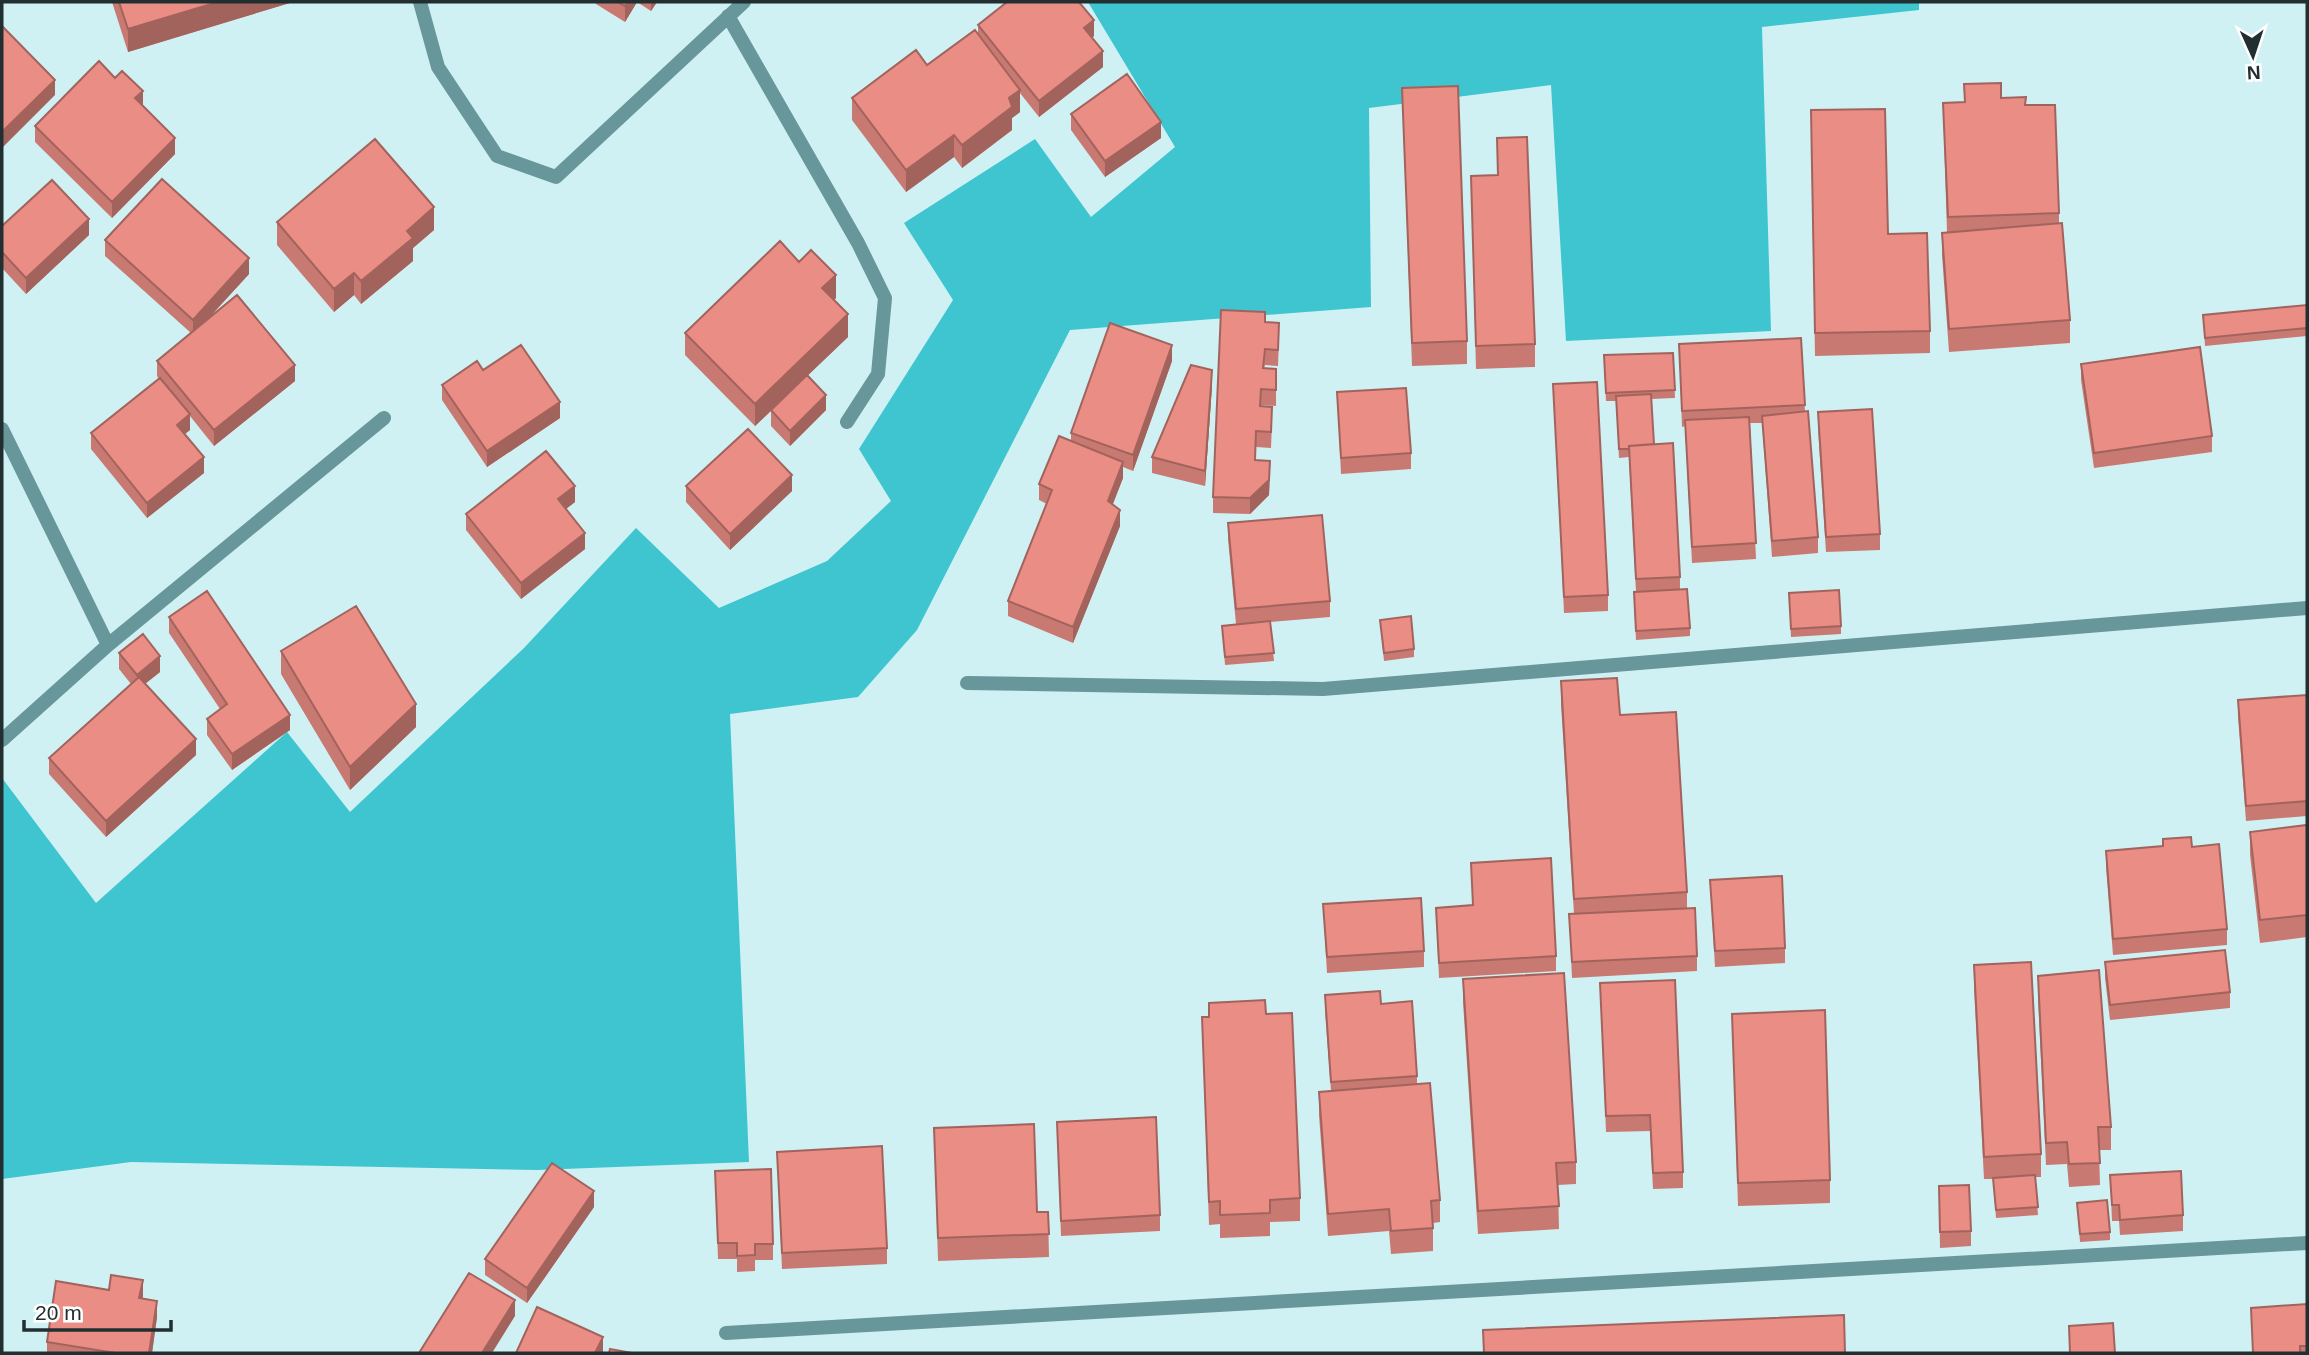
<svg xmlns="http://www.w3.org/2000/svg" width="2309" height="1355" font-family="Arial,sans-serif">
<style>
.forest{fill:#3fc5d0}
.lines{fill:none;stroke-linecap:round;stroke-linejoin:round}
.street{stroke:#67969b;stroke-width:14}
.wall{fill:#c87972}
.shaded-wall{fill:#a3635d}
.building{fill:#e98d85;stroke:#a3635d;stroke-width:2}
</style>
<rect width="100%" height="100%" fill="#cff1f4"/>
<path class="forest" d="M1088 2H1919V10L1762 27 1771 331 1566 341 1551 85 1369 108 1371 307 1070 330 917 630 858 697 730 714 749 1162 537 1170 131 1162 2 1179V778L96 903 287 732 350 812 524 648 636 528 719 608 827 561 891 501 859 449 953 300 904 223 1035 139 1091 217 1175 147Z"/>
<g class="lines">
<path class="street" d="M420 2 438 67 497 156 556 177 744 2
M728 16 858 243 885 298 878 374 847 422
M2 429 108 645
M967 683 1323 689 2307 608
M2 740 108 645 384 418
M726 1333 2307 1243"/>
</g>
<path class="wall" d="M112 2H293L128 52Z
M596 2H657L651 11 637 2 625 22 596 4Z
M978 25 1094 36 1092 38 1103 67 1039 117 1020 93V112L1012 118V130L962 168 954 157 906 192 852 120V98L927 65 978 34Z
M1964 84 2001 98 2026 105 2059 213V223L2070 320V343L1949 352 1942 255V233L1947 232 1943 103 1964 102Z
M1402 88 1467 341V364L1412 366Z
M143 106 175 154 112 218 35 142V126Z
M1071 114 1161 138 1105 177 1071 130Z
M1811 133 1888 234 1930 331V353L1815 356Z
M1497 138 1535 344V367L1476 369 1471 176 1497 175Z
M277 222 434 230 413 248V261L361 304 354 295 334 312 277 245Z
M2 226 89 235 26 294 2 268Z
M105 240 249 274 208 319 295 381 214 446 190 416V430L185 434 204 473 147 518 91 449V433L159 379 157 376V361L191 333 105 256Z
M799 262 836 298 834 300 848 337 808 375 826 410 790 446 771 426V411L755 426 685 355V333Z
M2307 305V336L2205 346 2203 315Z
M1265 322 1279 339 1278 366 1265 365 1264 369H1276V406L1261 405 1272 423 1271 448 1256 447 1255 460 1270 477 1269 495 1250 514 1213 513V497Z
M1801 338 1805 412 1818 537V553L1772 557 1762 423H1750L1756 559 1692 563 1685 426 1682 427 1679 344Z
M1673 353 1675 398 1651 399 1654 444 1680 577V589L1690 628V636L1636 640 1634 601 1636 592 1629 457 1619 458 1616 401H1606L1604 363Z
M1172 361 1133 471 1123 467V478L1112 505 1120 526 1073 643 1008 616V601L1047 504 1039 500V484L1071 441V433Z
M2081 364 2212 436V452L2094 468 2081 380Z
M483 370 560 418 487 467 442 400V385Z
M1553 384 1608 595V611L1564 613Z
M1212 386 1205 486 1152 473V457Z
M1337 392 1411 453V469L1341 474Z
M1818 412 1880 534V550L1826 552 1818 428Z
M686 486 792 491 730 550 686 502Z
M575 502 566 509 585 549 521 599 466 530V514Z
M1228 523 1330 601V617L1270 622 1274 661 1225 665 1222 626 1236 624 1228 539Z
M1789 593 1841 626V634L1791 637Z
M169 617 290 730 232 770 207 735V719L220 709 169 633Z
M1380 620 1414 649V657L1384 661Z
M281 651 416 727 350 790 281 674Z
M119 653 160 672 145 684 196 755 106 837 49 774V758L131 684 119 669Z
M1561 681 1620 715 1687 892V908L1697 956V971L1572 978 1569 914H1574L1561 704Z
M2307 695V816L2246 821 2238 716V700Z
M2307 825V937L2260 943 2250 855V832Z
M2192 847 2227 929V945L2113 955 2106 867V851Z
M1471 863 1556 956V971L1439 978 1436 908 1473 906Z
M1710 880 1785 948V963L1715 967Z
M1323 904 1424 951V967L1327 973Z
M2105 962 2230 992V1008L2110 1020 2105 978Z
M1974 965 2041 1154V1177H2035L2038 1215 1996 1218 1993 1179H1984L1974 988Z
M2038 976 2111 1127V1150H2099L2100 1185 2069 1187 2067 1164 2046 1165 2038 998Z
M1463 979 1576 1162V1184L1558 1185 1559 1229 1478 1234 1463 1002Z
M1600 983 1683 1172V1188L1653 1189 1650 1131 1606 1132Z
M1325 995 1381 1004 1417 1076V1084L1440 1200V1222L1433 1223V1251L1391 1254 1389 1231 1328 1236 1319 1115V1092L1331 1091 1325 1010Z
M1266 1014 1300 1198V1221L1270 1222V1236L1220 1238V1224L1209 1225 1202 1017Z
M1732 1014 1830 1180V1203L1738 1206Z
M1057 1122 1160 1215V1231L1061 1236Z
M934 1128 1037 1212H1048L1049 1257 938 1261Z
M777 1152 887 1248V1264L782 1269Z
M715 1171 773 1244V1260H755V1271L737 1272V1259H718Z
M2110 1175 2183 1215V1231L2120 1235 2119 1221H2112Z
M1939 1186 1971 1231V1246L1940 1248Z
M2077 1203 2110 1232V1240L2080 1242Z
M594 1207 527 1303 485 1275V1259Z
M143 1296 142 1299 157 1317 152 1353H47V1342Z
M2307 1304V1353H2253L2251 1308Z"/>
<path class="shaded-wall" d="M218 2H293L128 52V29Z
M627 2H637L625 22V6Z
M651 2H657L651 11Z
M1094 20V36L1084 44V28Z
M1103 51V67L1039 117V101Z
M55 80V95L2 148V132Z
M1020 90V112L1012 118V130L962 168V145L1009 98Z
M143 91V106L135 98Z
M1161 122V138L1105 177V161Z
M954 135V157L906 192V170Z
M175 138V154L112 218V202Z
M434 207V230L413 248V261L361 304V281L407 231Z
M89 219V235L26 294V278Z
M249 258V274L193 335V320Z
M354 273V295L334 312V289Z
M836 275V298L822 311V288Z
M848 314V337L755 426V404Z
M1172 345V361L1133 471V455Z
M295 365V381L214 446V430Z
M1212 370V386L1205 486V471Z
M826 395V410L790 446V431Z
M560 402V418L487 467V451Z
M190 414V430L177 440V425Z
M204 457V473L147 518V503Z
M1270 461 1269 495 1250 514V498Z
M1123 462V478L1108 517V501Z
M792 475V491L730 550V534Z
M575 486V502L558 515V499Z
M1120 510V526L1073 643V627Z
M585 533V549L521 599V583Z
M160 656V672L137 690V675Z
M416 704V727L350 790V767Z
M290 715V730L232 770V754Z
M196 739V755L106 837V821Z
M594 1191V1207L527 1303V1288Z
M143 1280V1296L139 1314V1298Z
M515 1300V1316L492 1353H482Z
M157 1301V1317L152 1353H149Z
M603 1337V1353H595Z"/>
<path class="building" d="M119 2H218L128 29Z
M618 2H627L625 6Z
M1007 2H1079L1094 20 1084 28 1103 51 1039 101 978 25Z
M2 26 55 80 2 132Z
M975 30 1020 90 1009 98 1012 107 962 145 954 135 906 170 852 98 916 50 927 65Z
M99 61 115 78 122 71 143 91 135 98 175 138 112 202 35 126Z
M1127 74 1161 122 1105 161 1071 114Z
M2001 83V98L2026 97 2025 105H2055L2059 213 1948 217 1943 103 1965 102 1964 84Z
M1458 86 1467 341 1412 343 1402 88Z
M1885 109 1888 234 1927 233 1930 331 1815 333 1811 110Z
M1527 137 1535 344 1476 346 1471 176 1498 175 1497 138Z
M375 139 434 207 407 231 413 238 361 281 354 273 334 289 277 222Z
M162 179 249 258 193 320 105 240Z
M52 180 89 219 26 278 2 252V226Z
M2062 223 2070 320 1949 329 1942 233Z
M780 241 799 262 811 250 836 275 822 288 848 314 755 404 685 333Z
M237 295 295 365 214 430 157 361Z
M2307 305V328L2205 338 2203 315Z
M1221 310 1265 312V322L1279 323 1278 350 1265 349 1263 368 1276 369V390L1261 389 1260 406 1272 407 1271 432 1256 431 1255 460 1270 461 1269 480 1250 498 1213 497Z
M1110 323 1172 345 1133 455 1071 433Z
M1801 338 1805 405 1682 411 1679 344Z
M521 345 560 402 487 451 442 385 477 361 483 370Z
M2200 347 2212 436 2094 453 2081 364Z
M1673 353 1675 390 1606 393 1604 355Z
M1191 365 1212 370 1205 471 1152 457Z
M807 375 826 395 790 431 771 410Z
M160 378 190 414 177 425 204 457 147 503 91 433Z
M1597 382 1608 595 1564 597 1553 384Z
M1406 388 1411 453 1341 458 1337 392Z
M1651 394 1654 444 1629 446V449H1619L1616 396Z
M1872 409 1880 534 1826 537 1818 412Z
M1808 411 1818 537 1772 541 1762 416Z
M1749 417 1756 543 1692 547 1685 420Z
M748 429 792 475 730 534 686 486Z
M1059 436 1123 462 1108 501 1120 510 1073 627 1008 601 1052 490 1039 484Z
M1673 443 1680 577 1636 579 1629 446Z
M546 451 575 486 558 499 585 533 521 583 466 514Z
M1322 515 1330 601 1236 609 1228 523Z
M1687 589 1690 628 1636 631 1634 592Z
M1839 590 1841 626 1791 629 1789 593Z
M207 591 290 715 232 754 207 719 227 704 169 617Z
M356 606 416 704 350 767 281 651Z
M1411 616 1414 649 1384 653 1380 620Z
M1270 621 1274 653 1225 657 1222 626Z
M143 634 160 656 137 675 119 653Z
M139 677 196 739 106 821 49 758Z
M1617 678 1620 715 1676 712 1687 892 1574 899 1561 681Z
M2307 695V801L2246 806 2238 700Z
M2307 825V915L2260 920 2250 832Z
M2191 837 2192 847 2219 844 2227 929 2113 939 2106 851 2163 846V839Z
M1551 858 1556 956 1439 963 1436 908 1473 905 1471 863Z
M1782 876 1785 948 1715 951 1710 880Z
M1421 898 1424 951 1327 957 1323 904Z
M1695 908 1697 956 1572 962 1569 914Z
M2225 950 2230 992 2110 1005 2105 962Z
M2031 962 2041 1154 1984 1157 1974 965Z
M2099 970 2111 1127H2098L2100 1163 2069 1164 2067 1142 2046 1143 2038 976Z
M1564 973 1576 1162 1556 1163 1559 1206 1478 1211 1463 979Z
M1675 980 1683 1172 1653 1173 1650 1115 1606 1116 1600 983Z
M1380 991 1381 1004 1412 1001 1417 1076 1331 1082 1325 995Z
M1265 1000 1266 1014 1292 1013 1300 1198 1270 1200V1213L1220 1215V1201L1209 1202 1202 1017H1209V1003Z
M1825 1010 1830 1180 1738 1183 1732 1014Z
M1430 1083 1440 1200 1431 1201 1433 1228 1391 1231 1389 1209 1328 1214 1319 1092Z
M1156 1117 1160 1215 1061 1221 1057 1122Z
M1034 1124 1037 1212H1048L1049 1234 938 1238 934 1128Z
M882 1146 887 1248 782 1253 777 1152Z
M552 1163 594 1191 527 1288 485 1259Z
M771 1169 773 1244H755V1255L737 1256V1243H718L715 1171Z
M2181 1171 2183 1215 2120 1220 2119 1205H2112L2110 1175Z
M2035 1175 2038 1207 1996 1210 1993 1178Z
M1969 1185 1971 1231 1940 1232 1939 1186Z
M2107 1200 2110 1232 2080 1234 2077 1203Z
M469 1273 515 1300 482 1353H419Z
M111 1275 143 1280 139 1298 157 1301 149 1353H115L47 1342 56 1281 109 1290Z
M2307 1304V1346H2300V1353H2253L2251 1308Z
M537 1307 603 1337 595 1353H516Z
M1844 1315 1845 1353H1484L1483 1330Z
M2113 1323 2115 1353H2070L2069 1326Z
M610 1349 632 1353H609Z"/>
<rect width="2309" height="1355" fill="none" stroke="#222f30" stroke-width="7"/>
<g transform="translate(2253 56) rotate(177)" stroke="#ffffff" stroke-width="5" paint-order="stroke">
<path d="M0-5L12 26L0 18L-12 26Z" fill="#222f30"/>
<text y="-10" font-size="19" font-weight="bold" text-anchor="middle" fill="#222f30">N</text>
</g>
<path d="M24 1320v10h147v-10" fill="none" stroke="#222f30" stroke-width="3.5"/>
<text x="35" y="1320" font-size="21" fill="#222f30" stroke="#ffffff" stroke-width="5" paint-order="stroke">20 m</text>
</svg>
